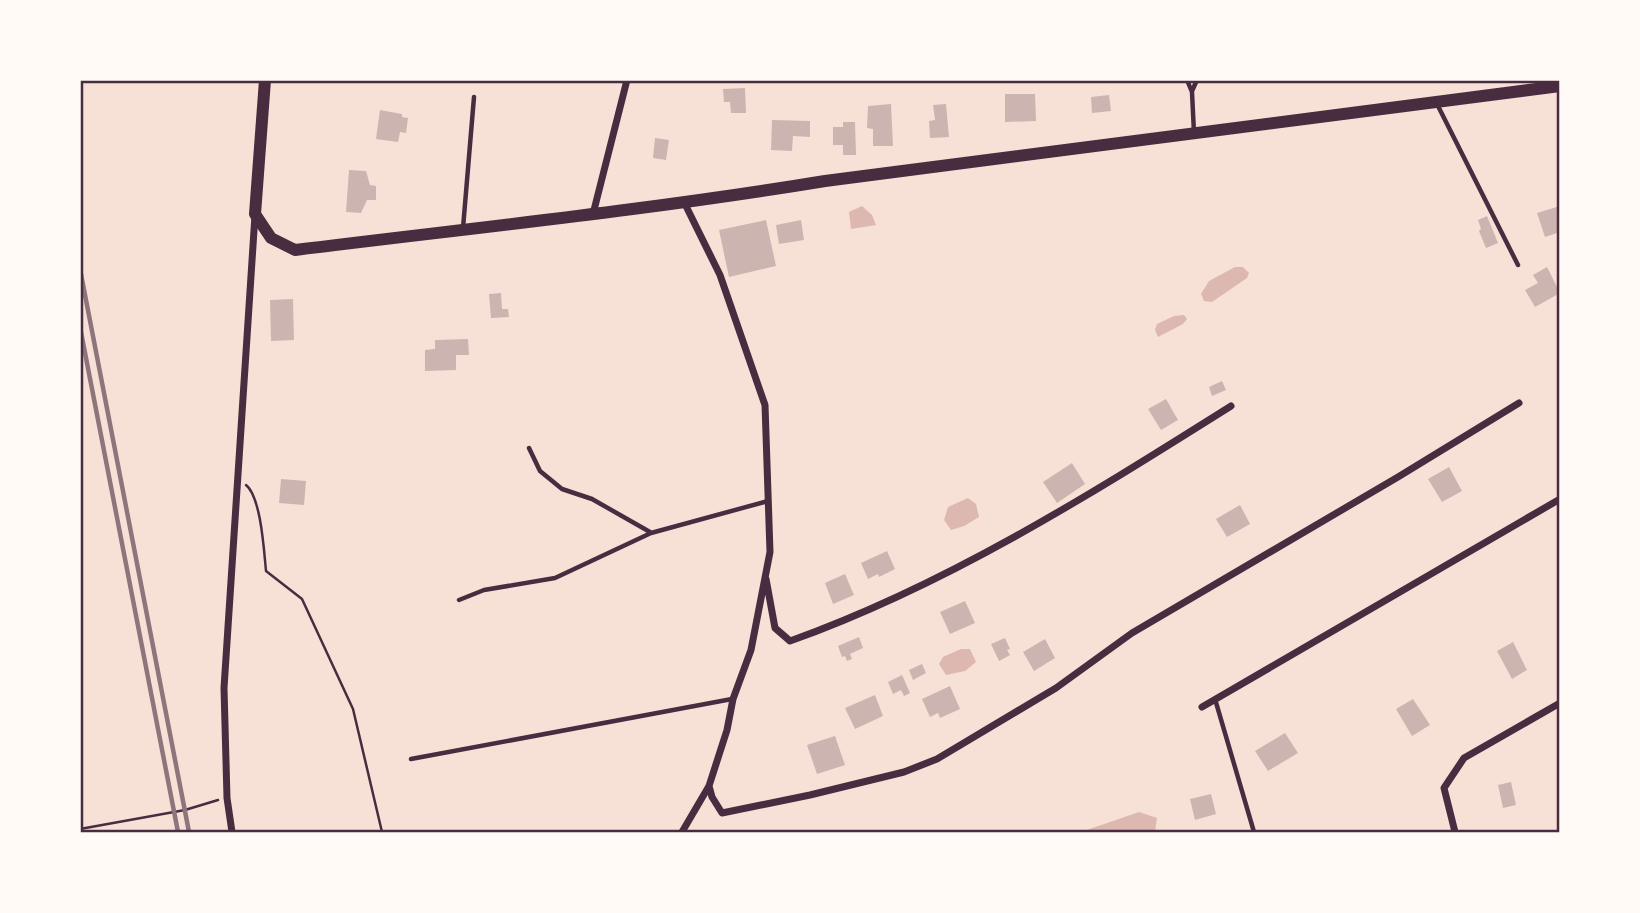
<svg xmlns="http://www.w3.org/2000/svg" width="1640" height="913" font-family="Montserrat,sans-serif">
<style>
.water{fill:#dcb8b0}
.building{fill:#ccb4b1}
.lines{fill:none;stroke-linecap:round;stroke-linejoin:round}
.path{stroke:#4a2c40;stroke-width:2.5}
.service{stroke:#4a2c40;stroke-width:4.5}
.minor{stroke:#4a2c40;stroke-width:7}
.secondary{stroke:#4a2c40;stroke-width:12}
.rail{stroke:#8f747c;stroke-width:4.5}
.neatline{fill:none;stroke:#4a2c40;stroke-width:2.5}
</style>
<rect width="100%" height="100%" fill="#f7e1d7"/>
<path class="water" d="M862 206 872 215 876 225 851 229 849 212Z
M1235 267H1243L1249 273 1247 278 1212 302 1204 301 1201 294 1209 281Z
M1184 315 1187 319 1183 324 1158 337 1155 330 1157 324 1174 316Z
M968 498 976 504 979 517 964 526 951 530 944 520 948 507Z
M961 649H970L976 662 965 671 946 675 939 664 943 657Z
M1139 812 1157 818 1155 832H1081Z"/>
<path class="building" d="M745 88 746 113H731L730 102H724L723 89Z
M1005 94H1035L1036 121 1005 122Z
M1109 95 1111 111 1092 113 1091 97Z
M891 104 893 146H873V129L867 128 868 106Z
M946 104 949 137 930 138 929 121 935 120 933 105Z
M380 110 402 114V117L408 118 406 133 400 132 398 142 376 139Z
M772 120 810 121V137L793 136 792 151 771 150Z
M843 122H855L856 155H843V145H833V127H843Z
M655 138 669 140 666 160 653 158Z
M349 170 366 171 370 185 376 186V200H367L361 213 346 212Z
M1560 206V232L1545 237 1537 213Z
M1487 216 1498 243 1486 248 1479 231 1481 229 1478 220Z
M766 220 776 266 729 277 719 230Z
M801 220 804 240 779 244 776 225Z
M1547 267 1560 293 1535 307 1525 290 1538 283 1533 275Z
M501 293 502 309H508L509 317 491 318 489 294Z
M293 299 294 340 271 341 270 300Z
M468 339 469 355H456V370L425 371V350L435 349V340Z
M1222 381 1226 390 1212 396 1209 387Z
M1166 399 1178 420 1161 430 1148 409Z
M1072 463 1085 484 1057 503 1043 482Z
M1449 467 1462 491 1442 502 1428 479Z
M281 479 306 481 304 505 279 503Z
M1240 505 1250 524 1227 537 1216 519Z
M887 551 895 569 879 577 878 574 868 579 861 563Z
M845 574 854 595 833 604 825 583Z
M965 601 975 623 950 634 940 612Z
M859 637 863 648 850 654 852 659 847 661 845 656 842 657 838 646Z
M1005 638 1010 649 1007 650 1010 655 999 661 991 644Z
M1045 639 1055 658 1034 671 1023 652Z
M1513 642 1527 670 1512 679 1497 651Z
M922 664 926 673 913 680 909 670Z
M902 675 910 693 904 696 901 690 893 694 888 682Z
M950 686 960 709 940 718 938 713 930 717 922 699Z
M875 695 883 716 855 729 845 708Z
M1413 699 1430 725 1412 736 1396 709Z
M1285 733 1298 753 1268 771 1255 751Z
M835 736 845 765 817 774 807 745Z
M1511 782 1516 805 1503 808 1498 785Z
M1211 794 1216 814 1195 820 1190 799Z"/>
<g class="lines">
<path class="path" d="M246 485C261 497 264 551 266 571L302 599 353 709 382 832
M80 829 185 810 218 800"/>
<path class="service" d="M1187 80 1192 92 1194 133
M1192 91 1197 80
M1437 104 1518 265
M463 228 474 97
M529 448 540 471 562 489 592 499 650 532
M459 600 484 590 555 578 651 533 768 501
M1215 699 1254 832
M411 759 732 699"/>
<path class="minor" d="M593 214 627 80
M766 579 775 628 790 641C947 585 1091 494 1231 406
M1202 707 1560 499
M709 786 712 797 722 813 810 795 904 772 937 759 1056 688 1132 633 1398 477 1519 403
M232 832 227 798 224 688 255 215
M682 832 709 786 727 730 733 699 751 650 770 552 765 405 720 275 684 202
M1455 832 1444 788 1464 758 1560 703"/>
<path class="secondary" d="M265 80 255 214 271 238 295 250C472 228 649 210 825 181L1560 86"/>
<path class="rail" d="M80 269 189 832
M80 327 178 832"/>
</g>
<rect width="1640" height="913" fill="none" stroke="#fffaf5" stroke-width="164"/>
<rect x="82" y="82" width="1476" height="749" class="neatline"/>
</svg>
